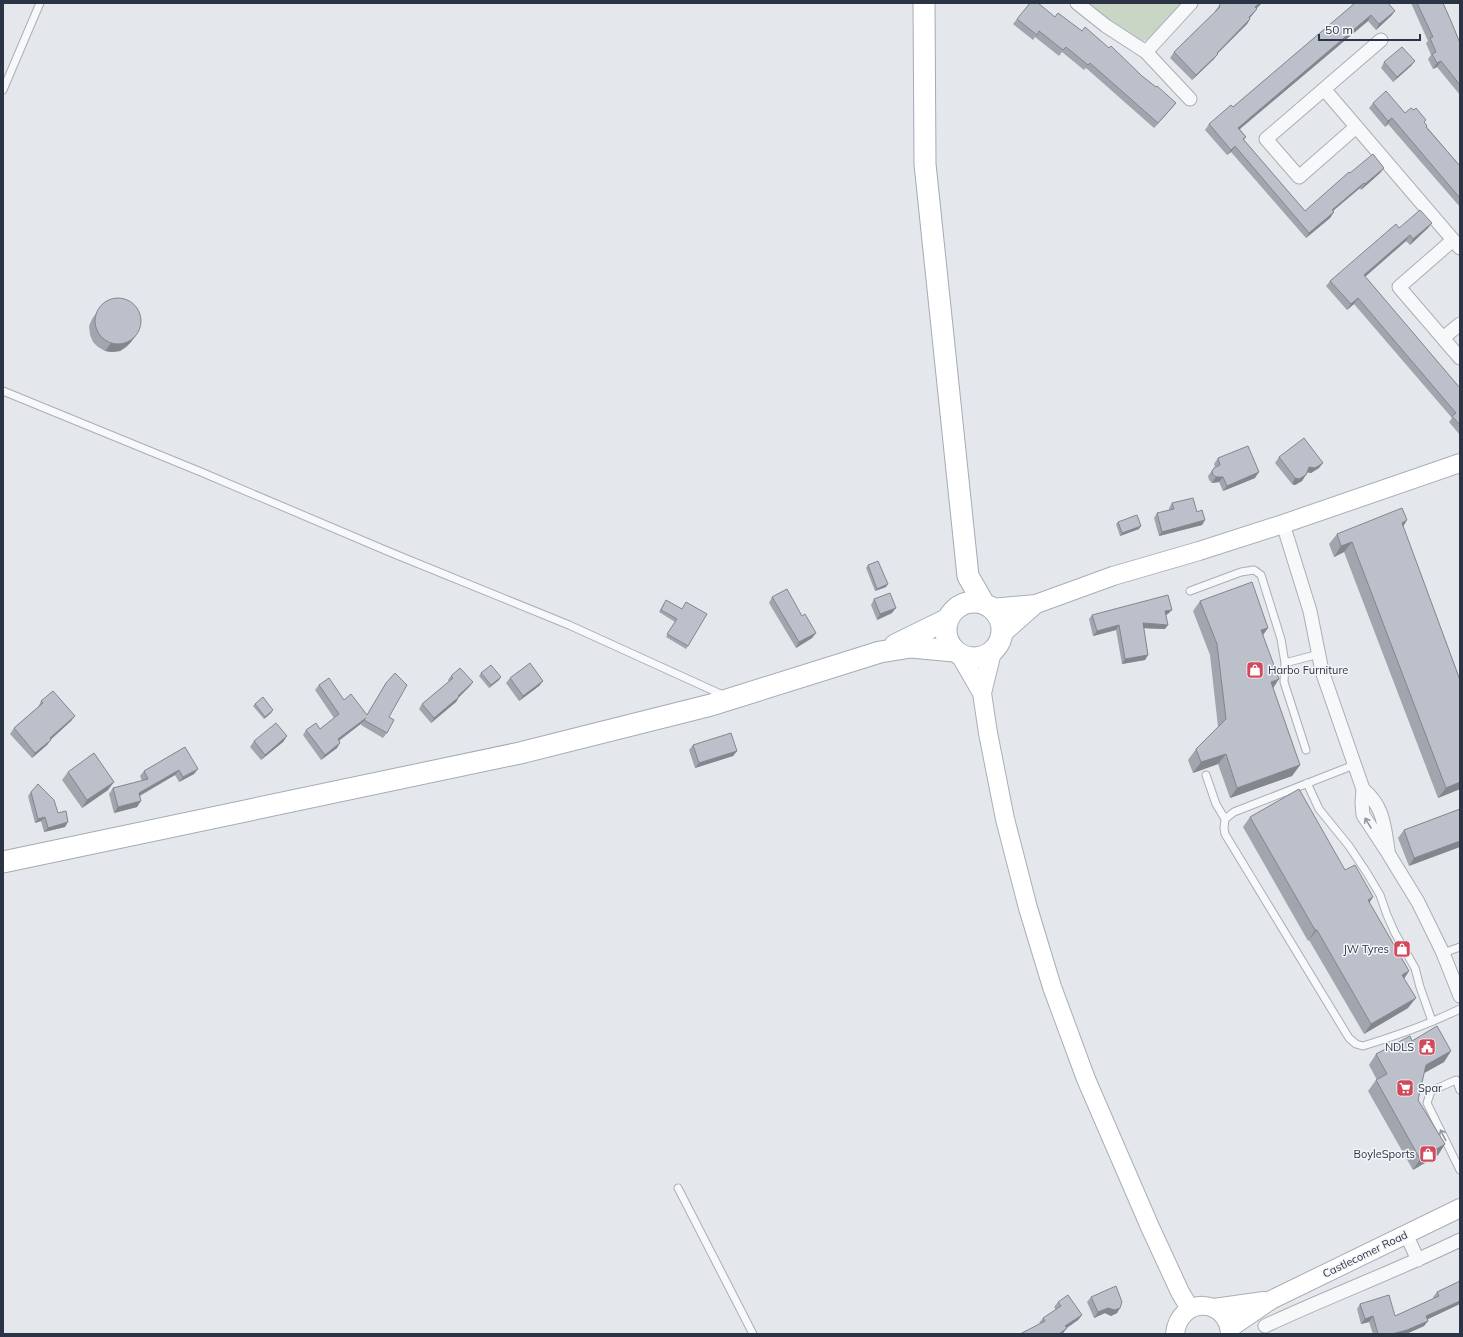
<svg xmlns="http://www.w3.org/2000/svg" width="1463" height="1337" font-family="Mulish,sans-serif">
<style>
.green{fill:#c9d6c5}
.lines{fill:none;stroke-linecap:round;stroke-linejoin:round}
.lane-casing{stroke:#a9aeb7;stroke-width:9}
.street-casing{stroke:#a9aeb7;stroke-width:15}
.secondary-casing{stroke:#a9aeb7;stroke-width:20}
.primary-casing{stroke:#a3abb8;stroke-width:23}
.lane{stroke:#f7f8fa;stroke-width:7}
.street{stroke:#f7f8fa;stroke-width:13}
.secondary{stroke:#fff;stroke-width:18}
.primary{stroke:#fff;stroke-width:21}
.wall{fill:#a1a5ae}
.shaded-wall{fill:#83868d}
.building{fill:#bbc0ca;stroke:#83868d}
.oneway{stroke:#9196a0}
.labels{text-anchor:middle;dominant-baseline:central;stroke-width:3;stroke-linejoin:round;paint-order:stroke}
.poi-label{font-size:11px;fill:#2b3445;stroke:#f4f6f9;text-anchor:end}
.street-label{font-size:11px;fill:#2b3445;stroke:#f4f6f9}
</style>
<rect width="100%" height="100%" fill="#e4e7ec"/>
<path class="green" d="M1087 3H1185L1149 40 1142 41 1121 28Z"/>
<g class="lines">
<defs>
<path id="lane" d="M3 90 40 3
M3 391 201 472 392 553 569 625 725 696
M1190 591 1241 572 1254 570 1261 575 1281 639 1285 663 1284 682 1306 750
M1285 663 1319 654
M1206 775 1216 804 1225 819 1224 828 1225 834 1349 1038 1356 1044 1363 1046C1396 1036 1429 1024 1460 1009
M1307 783 1319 809 1349 846 1367 873 1380 895 1387 915 1395 933 1415 968 1420 987 1432 1021
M1225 819 1234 812 1354 765
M1443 953 1460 947
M1460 1090 1456 1080 1431 1091 1427 1103 1460 1170
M678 1188 753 1334"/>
<path id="street" d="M1077 3 1106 26 1146 52 1190 99
M1146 52 1191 3
M1324 89 1460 248
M1356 127 1299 177 1266 139 1381 40
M1453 240 1399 287 1460 358
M1443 338 1460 324
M1283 524 1310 611 1322 671 1363 789 1362 803 1363 815 1388 853 1418 902 1443 953 1460 996
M1363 789C1384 807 1384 825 1388 850
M1406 1234 1418 1260
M1265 1326C1329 1296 1396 1271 1460 1240"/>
<path id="secondary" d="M991 608 1036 604 1113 576 1199 551 1283 524 1460 463
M1002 634 1036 604
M992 652 982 693 988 733 1005 819 1028 908 1052 987 1086 1079 1150 1227 1180 1292 1190 1309
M960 655 982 693
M1214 1308 1264 1301
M1230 1328 1271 1300 1460 1208
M1175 1334C1179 1296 1228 1297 1230 1334"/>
<path id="primary" d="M924 3 925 164 968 576 984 604
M946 630a28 28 0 1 1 56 0a28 28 0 1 1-56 0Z
M895 645 948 619
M3 862 520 753 711 705 880 652 911 647 954 651"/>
</defs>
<use href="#lane" class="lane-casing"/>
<use href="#street" class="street-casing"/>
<use href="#secondary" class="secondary-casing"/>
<use href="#primary" class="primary-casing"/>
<use href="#lane" class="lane"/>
<use href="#street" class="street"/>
<use href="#secondary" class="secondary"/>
<use href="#primary" class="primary"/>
</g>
<path class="wall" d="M1221 3H1262L1256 8 1257 9 1250 18V19L1247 24 1217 54 1214 59 1192 80 1170 58 1174 52 1215 12V11Z
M1355 3 1395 11 1391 16 1376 30 1368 21 1240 129 1246 137 1244 140 1305 211 1350 173 1384 168 1380 173 1361 190 1360 188 1333 211 1334 212 1330 218 1306 238 1231 152 1227 155 1205 130 1209 124 1233 107Z
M1411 3H1443L1460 43V95L1437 67 1433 69 1428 59 1431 55 1426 43 1428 41Z
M1055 17 1172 108 1154 128 1086 68 1084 70 1062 52 1059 56 1035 37 1033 40 1013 24 1017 19Z
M1415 61 1411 66 1393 82 1381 68 1384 62Z
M1373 103 1405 113 1424 122 1427 127 1460 166V207L1388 124 1385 127 1369 108Z
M1432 223 1428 228 1410 245 1406 241 1365 277 1460 388V435L1449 422 1452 418 1354 304 1347 310 1326 286 1330 281 1399 228Z
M102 305 131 342 126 347 120 351 112 352 105 351 98 347 93 342 90 335 89 326 92 319Z
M1279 457 1319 468 1311 473 1307 472 1302 481 1295 485 1292 484 1275 463Z
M1218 458 1255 478 1223 491 1219 482 1212 483 1209 480 1208 476 1214 468 1215 467 1214 464Z
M1172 503 1197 512 1205 520 1202 525 1159 536 1154 518 1157 513 1169 510V508Z
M1407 520 1403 527 1460 680V789L1438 798 1344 552 1334 557 1329 544 1337 534Z
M1118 522 1139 529 1120 536 1116 524Z
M868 565 886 587 875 591 866 568Z
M772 597 802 616 816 633 812 638 796 648 769 603Z
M874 599 892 613 877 620 871 605Z
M1200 601 1263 635 1273 688 1300 765 1292 776 1230 798 1218 764 1193 773 1188 760 1196 749 1218 727 1210 655 1193 611Z
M664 603 682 609 688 646 686 649 666 637 675 622 659 612Z
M1168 614 1166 615 1165 629 1144 628 1148 655 1145 660 1122 664 1116 630 1093 636 1089 619 1092 615Z
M481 673 501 677 499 680 489 688 479 676Z
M451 676 473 682 470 686 459 697 456 702 431 723 419 709 422 704 449 682 448 680Z
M510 678 543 681 539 686 519 701 506 683Z
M386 683 389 717 387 733 383 738 361 725 362 723 339 741 337 748 321 760 303 735 306 730 320 729 334 718 315 690 319 685 367 715Z
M41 701 75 716 71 721 51 739 47 745 32 758 10 734 14 728 38 707Z
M255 704 273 710 271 713 264 719 253 706Z
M287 736 283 742 261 760 250 747 254 741Z
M693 745 737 751 733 756 695 768 689 750Z
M185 747 194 774 179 782 175 775 140 796 137 807 114 813 109 794 113 788 142 781 140 776 144 771Z
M68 772 108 790 82 808 62 780Z
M31 792 58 813 65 827 44 832 41 821 35 823 28 796Z
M1460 809 1409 866 1398 838 1404 830Z
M1250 817 1345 870 1369 903 1409 971 1404 978 1408 1008 1364 1034 1309 940 1308 941 1243 827Z
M1412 1041 1451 1051 1444 1062 1424 1073 1418 1100 1445 1144 1438 1155 1413 1170 1368 1091 1376 1080H1377L1369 1065 1376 1054Z
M1460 1281 1427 1319 1428 1321 1424 1326 1406 1334H1373L1369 1322 1361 1324 1357 1309 1360 1304 1395 1316 1434 1299 1433 1297 1437 1292Z
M1091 1297 1120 1308 1117 1313 1111 1316 1105 1313 1094 1318 1087 1302Z
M1058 1302 1082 1315 1078 1320 1067 1328 1063 1333 1039 1323 1043 1318 1056 1310 1054 1307Z"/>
<path class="shaded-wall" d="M1260 3H1262L1252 13 1255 7Z
M1257 9 1253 14 1245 23 1249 17Z
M1395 11 1391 16 1376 30 1379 24Z
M1371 15 1368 21 1235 133 1238 128Z
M1250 19 1247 24 1213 58 1217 53Z
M1218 54 1214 59 1192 80 1196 75Z
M1415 61 1411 66 1393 82 1397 77Z
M1441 61 1437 67 1433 69 1437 63Z
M1176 103 1172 108 1154 128 1158 123Z
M1392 118 1388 124 1385 127 1388 121Z
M1235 146 1231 152 1227 155 1231 150Z
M1384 168 1380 173 1361 190 1365 184Z
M1364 183 1360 188 1328 215 1332 210Z
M1334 212 1330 218 1306 238 1309 233Z
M1432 223 1428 228 1410 245 1413 239Z
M1410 235 1406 241 1360 281 1364 275Z
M1358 298 1354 304 1347 310 1351 304Z
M137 334 131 342 126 347 120 351 112 352 105 351 111 343Z
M1323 463 1319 468 1311 473 1305 472 1309 467Z
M1259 472 1255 478 1223 491 1227 486Z
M1306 475 1302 481 1295 485 1292 484 1295 478Z
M1216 477H1223L1219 482 1212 483Z
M1205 520 1202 525 1159 536 1162 532Z
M1407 520 1400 531 1402 523Z
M1141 526 1139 529 1120 536 1122 533Z
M1352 542 1344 552 1334 557 1341 546Z
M888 584 886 587 875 591 877 589Z
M896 608 892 613 877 620 880 614Z
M1172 610 1168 614 1161 616 1165 611Z
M1143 623 1168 625 1165 629 1139 628Z
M1119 625 1116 630 1093 636 1097 631Z
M1268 628 1261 638V630Z
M816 633 812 638 796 648 799 642Z
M1148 655 1145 660 1122 664 1125 659Z
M501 677 499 680 489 688 491 685Z
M1279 679 1272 690 1271 682Z
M543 681 539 686 519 701 523 696Z
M473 682 470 686 455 701 459 697 456 702 431 723 434 718Z
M273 710 271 713 264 719 265 717Z
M75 716 71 721 46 744 50 738Z
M366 718 362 723 334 744 338 739Z
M287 736 283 742 261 760 265 755Z
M51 740 47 745 32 758 35 753Z
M340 743 337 748 321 760 325 755Z
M737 751 733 756 695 768 699 763Z
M1226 754 1218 764 1193 773 1201 762Z
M1300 765 1292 776 1230 798 1237 788Z
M198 769 194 774 179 782 183 777Z
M179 770 175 775 135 798 139 793Z
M114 782 108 790 82 808 87 800Z
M1460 782V789L1438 798 1446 788Z
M141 801 137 807 114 813 118 807Z
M45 817 41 821 35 823 38 819Z
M68 822 65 827 44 832 48 828Z
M1460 841V847L1409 866 1414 858Z
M1373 897 1366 908 1368 900Z
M1315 930H1317L1308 941Z
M1409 971 1402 982V975Z
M1416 998 1408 1008 1364 1034 1371 1024Z
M1451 1051 1444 1062 1419 1076 1426 1065Z
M1445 1144 1438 1155 1413 1170 1420 1159Z
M1460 1301V1304L1422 1322 1426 1316Z
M1108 1308H1120L1117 1313 1111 1316 1105 1313 1094 1318 1098 1312Z
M1082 1315 1078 1320 1062 1331 1065 1326Z
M1373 1316 1369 1322 1361 1324 1365 1319Z
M1428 1321 1424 1326 1406 1334H1392Z
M1067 1328 1063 1333 1062 1334H1059Z"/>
<path class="building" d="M1030 3H1038L1055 17 1058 13 1082 31 1085 27 1109 48 1111 46 1142 76 1156 87 1157 86 1176 103 1158 123 1090 63 1088 65 1066 47 1063 50 1039 31 1037 35 1017 19Z
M1221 3H1260L1255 7 1257 9 1249 17 1250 19 1217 53 1218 54 1196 75 1174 52 1220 7 1219 6Z
M1355 3H1388L1395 11 1379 24 1371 15 1238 128 1246 137 1243 139 1305 211 1349 172 1350 173 1373 154 1384 168 1365 184 1364 183 1332 210 1334 212 1309 233 1235 146 1231 150 1209 124 1231 105 1233 107Z
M1417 3H1443L1451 21 1460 43V85L1441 61 1437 63 1432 54 1436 52 1430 38 1433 37Z
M1402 47 1415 61 1397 77 1384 62Z
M1386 91 1405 113 1411 108 1414 110 1416 108 1426 120 1424 122 1427 126 1426 127 1460 166V198L1392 118 1388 121 1373 103Z
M1420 210 1432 223 1413 239 1410 235 1364 275 1460 388V425L1452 416 1456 413 1358 298 1351 304 1330 281 1396 224 1399 228Z
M95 321a23 23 0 1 1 46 0a23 23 0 1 1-46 0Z
M1304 438 1323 463 1315 468 1309 467 1306 475 1299 479 1295 478 1279 457Z
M1248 446 1259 472 1227 486 1223 477H1216L1213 475 1212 471 1214 468 1220 465 1218 458Z
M1193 498 1197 512 1202 510 1205 520 1162 532 1157 513 1174 509 1172 503Z
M1402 508 1407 520 1402 523 1460 680V782L1446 788 1352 542 1341 546 1337 534Z
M1137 515 1141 526 1122 533 1118 522Z
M878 561 888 584 877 589 868 565Z
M1252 582 1268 628 1261 630 1279 679 1271 682 1300 765 1237 788 1226 754 1201 762 1196 749 1226 719 1217 644 1200 601Z
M787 589 802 616 805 614 816 633 799 642 772 597Z
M890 593 896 608 880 614 874 599Z
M1168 595 1172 610 1165 611 1168 625 1143 623 1148 655 1125 659 1119 625 1097 631 1092 615Z
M666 600 682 609 686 602 707 614 688 646 667 634 677 619 661 610Z
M530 663 543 681 523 696 510 678Z
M491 665 501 677 491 685 481 673Z
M460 668 473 682 458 696 459 697 434 718 422 704 453 678 451 676Z
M395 673 407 685 389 717 394 720 387 733 364 720 366 718 338 739 340 743 325 755 306 730 316 723 320 729 339 714 319 685 329 678 344 700 351 694 367 715 386 683Z
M53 691 75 716 50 738 51 740 35 753 14 728 43 703 41 701Z
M263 697 273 710 265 717 255 704Z
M276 723 287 736 265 755 254 741Z
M731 733 737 751 699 763 693 745Z
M185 747 198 769 183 777 179 770 139 793 141 801 118 807 113 788 148 779 144 771Z
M94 753 114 782 87 800 68 772Z
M38 784 54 800 58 813 66 811 68 822 48 828 45 817 38 819 31 792Z
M1299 789 1345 870 1355 865 1373 897 1368 900 1409 971 1402 975 1416 998 1371 1024 1317 930H1315L1250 817Z
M1460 809V841L1414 858 1404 830Z
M1437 1026 1451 1051 1426 1065 1418 1100 1445 1144 1420 1159 1376 1080 1387 1074 1376 1054 1410 1036 1412 1041Z
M1460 1281V1301L1426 1316 1428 1321 1407 1330 1392 1334H1378L1373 1316 1365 1319 1360 1304 1389 1295 1395 1316 1439 1296 1437 1292Z
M1116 1286 1122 1302 1120 1308 1115 1310 1108 1308 1098 1312 1091 1297Z
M1068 1295 1082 1315 1065 1326 1067 1328 1059 1334H1020L1045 1321 1043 1318 1061 1306 1058 1302Z"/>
<defs><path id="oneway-shaft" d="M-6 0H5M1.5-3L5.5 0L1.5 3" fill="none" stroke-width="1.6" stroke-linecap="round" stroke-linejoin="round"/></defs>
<g class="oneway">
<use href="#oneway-shaft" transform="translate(1368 823) rotate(-121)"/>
<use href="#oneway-shaft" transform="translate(1443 1135) rotate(-117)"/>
</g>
<defs>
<symbol id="shop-square" viewBox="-11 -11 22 22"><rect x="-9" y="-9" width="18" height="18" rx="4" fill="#d1495b" stroke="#f4f6f9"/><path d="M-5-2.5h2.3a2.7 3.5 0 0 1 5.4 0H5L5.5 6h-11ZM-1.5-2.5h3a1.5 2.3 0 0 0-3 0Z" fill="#fff"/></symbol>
<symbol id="civic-square" viewBox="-11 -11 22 22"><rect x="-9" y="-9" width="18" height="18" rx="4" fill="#d1495b" stroke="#f4f6f9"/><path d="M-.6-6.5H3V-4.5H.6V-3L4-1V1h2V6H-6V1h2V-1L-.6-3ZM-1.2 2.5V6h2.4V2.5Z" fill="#fff"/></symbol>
<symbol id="supermarket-square" viewBox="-11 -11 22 22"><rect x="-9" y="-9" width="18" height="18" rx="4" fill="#d1495b" stroke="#f4f6f9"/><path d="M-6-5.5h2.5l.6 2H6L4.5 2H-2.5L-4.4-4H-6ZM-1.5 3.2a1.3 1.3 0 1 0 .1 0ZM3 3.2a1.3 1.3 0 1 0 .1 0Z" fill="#fff"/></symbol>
</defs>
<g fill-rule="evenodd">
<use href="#shop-square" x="1245" y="660" width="20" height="20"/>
<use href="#shop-square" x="1392" y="939" width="20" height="20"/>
<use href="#civic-square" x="1417" y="1037" width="20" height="20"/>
<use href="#supermarket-square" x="1395" y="1078" width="20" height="20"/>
<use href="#shop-square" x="1418" y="1144" width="20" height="20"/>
</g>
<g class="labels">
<g class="poi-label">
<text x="1268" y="670" text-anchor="start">Harbo Furniture</text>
<text x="1389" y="949">JW Tyres</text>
<text x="1414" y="1047">NDLS</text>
<text x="1418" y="1088" text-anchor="start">Spar</text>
<text x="1415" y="1154">BoyleSports</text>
</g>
<g class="street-label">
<text transform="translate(1365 1254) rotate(-26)">Castlecomer Road</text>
</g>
</g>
<rect width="1463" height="1337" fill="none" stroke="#2b3445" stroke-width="8"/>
<path d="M1319 34v6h101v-6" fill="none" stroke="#2b3445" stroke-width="2"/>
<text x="1325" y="34" font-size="12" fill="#2b3445" stroke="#f4f6f9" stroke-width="3" paint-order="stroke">50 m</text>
</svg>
